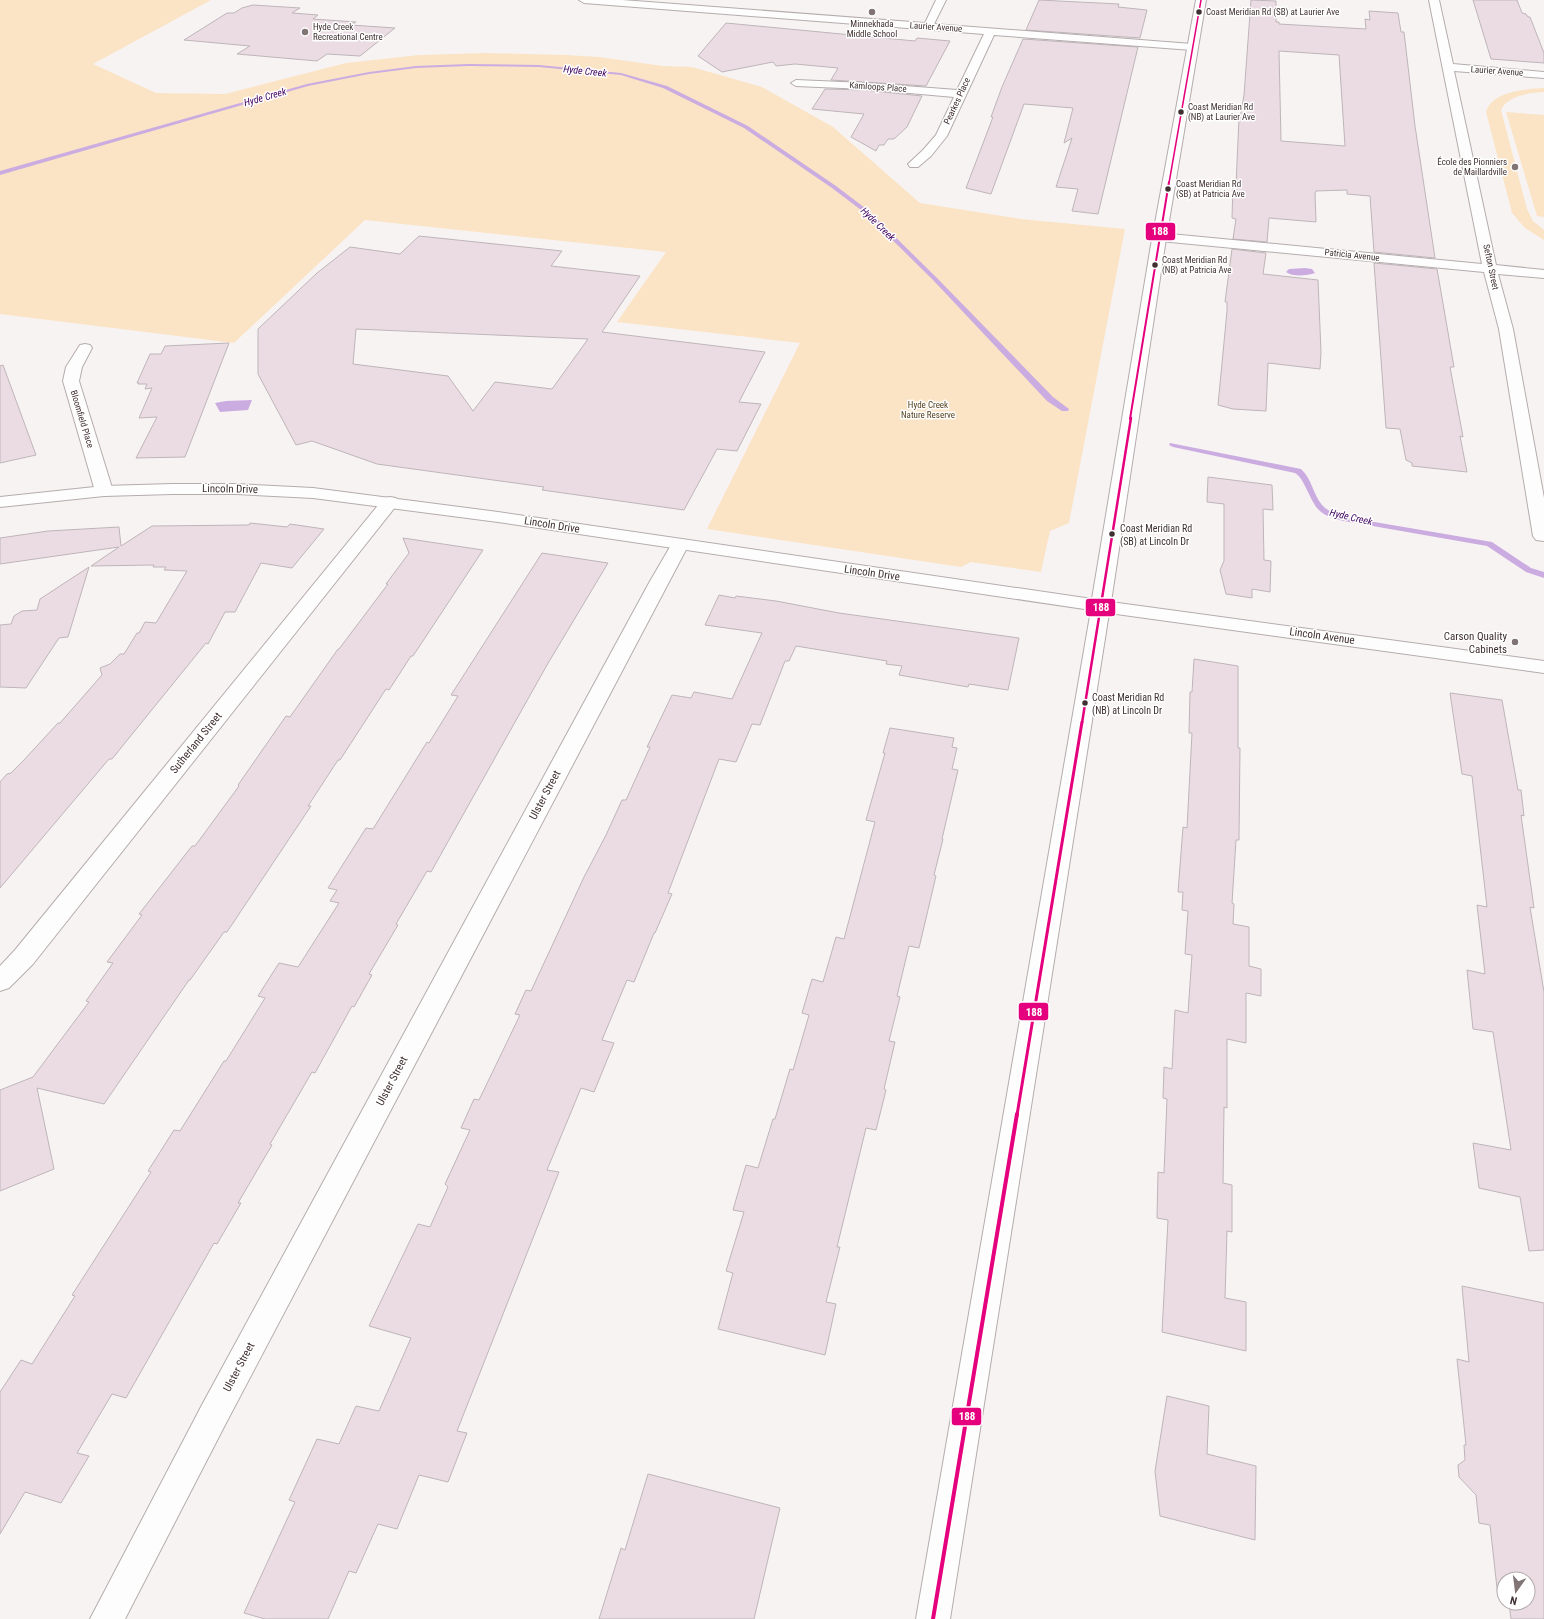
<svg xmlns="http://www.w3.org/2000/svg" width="1544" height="1619" font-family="'Roboto Condensed',sans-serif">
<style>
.green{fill:#fae4c5}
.water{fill:#cbace1}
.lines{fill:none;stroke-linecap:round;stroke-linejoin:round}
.stream{fill:#cbace1;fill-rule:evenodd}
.building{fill:#ebdce4;stroke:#beb5b9;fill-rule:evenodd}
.street-casing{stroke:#b5acac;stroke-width:2}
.secondary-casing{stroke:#b5acac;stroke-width:2}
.street{fill:#fefdfd;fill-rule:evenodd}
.secondary{fill:#fefdfd;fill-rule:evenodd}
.bus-1-far4-casing{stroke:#fff;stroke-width:3}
.bus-1-far3-casing{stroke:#fff;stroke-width:4}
.bus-1-far2-casing{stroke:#fff;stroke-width:5}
.bus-1-far1-casing{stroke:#fff;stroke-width:6}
.bus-1-casing{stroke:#fff;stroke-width:7}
.bus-1-far4{stroke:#e5007d;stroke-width:1.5}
.bus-1-far3{stroke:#e5007d;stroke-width:2}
.bus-1-far2{stroke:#e5007d;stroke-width:2.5}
.bus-1-far1{stroke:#e5007d;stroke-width:3}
.bus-1{stroke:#e5007d;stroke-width:4}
.poi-dot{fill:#807474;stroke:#fff;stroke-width:1.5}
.bus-dot{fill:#3f2f30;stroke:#fff;stroke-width:1.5}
.labels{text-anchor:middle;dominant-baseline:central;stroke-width:3;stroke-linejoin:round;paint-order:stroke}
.far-bus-label{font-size:9px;fill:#3f2f30;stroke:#fff;text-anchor:start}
.far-poi-label{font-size:9px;fill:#3f2f30;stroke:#fff}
.far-street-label{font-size:9px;fill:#3f2f30;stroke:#fff}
.far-park-label{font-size:9px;fill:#523e1b;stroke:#fff}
.far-water-label{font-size:10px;font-style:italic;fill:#40005f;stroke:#fff}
.bus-label{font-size:10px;fill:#3f2f30;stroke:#fff;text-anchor:start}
.street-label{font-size:11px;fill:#3f2f30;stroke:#fff}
.poi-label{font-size:11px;fill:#3f2f30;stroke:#fff;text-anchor:end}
.line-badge{stroke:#fff;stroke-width:1.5}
.badge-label{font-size:11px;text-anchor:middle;font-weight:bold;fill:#fff}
</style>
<rect width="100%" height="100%" fill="#f8f3f3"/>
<path class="green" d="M0 0H211L93 64 156 93 225 94 346 63 419 55 485 53 566 55 599 57 663 66 692 67 762 87 833 127 920 203 1021 219 1125 229 1069 523 1050 531 1041 572 971 562 961 567 707 529 800 343 617 322 666 252 365 220 234 343 0 314Z
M1544 88V92C1530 93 1508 95 1501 110L1527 209 1533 221 1544 230V240L1525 228 1512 213 1486 112C1492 91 1526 89 1544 88Z
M1506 112 1544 115V217L1537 216Z"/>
<path class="water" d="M1305 268 1312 269 1315 273C1307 276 1292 277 1286 272L1289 269Z
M252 400 248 410 220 412 215 403 226 401Z"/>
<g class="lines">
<path class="stream" d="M468 64 539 65 621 73 667 86 748 126 836 186 869 211 937 278 1053 397 1069 409 1068 411H1062L1047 401 933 280 865 213 832 188 744 128 663 88 621 75 539 67 468 66 416 68 369 74 308 86 0 175V171L307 84 369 72 416 66Z
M1170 443 1301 469C1312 479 1313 494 1322 505 1328 512 1337 514 1345 517L1492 542 1531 568 1544 572V578L1526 572 1487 546 1344 521C1319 515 1317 511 1306 488 1303 482 1301 477 1295 473L1173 447 1169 445Z"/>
</g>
<path class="building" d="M1039 0 1119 4 1118 7 1147 10 1140 38 1026 30Z
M1251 0 1276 1V22H1279V24L1366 29 1365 19 1370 20 1369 11 1398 13 1401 32H1404L1415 126 1435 258 1374 252 1370 196 1347 194V190L1316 191 1315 193 1316 222 1269 218 1267 242 1233 239 1236 219 1232 218 1233 185H1236L1239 118H1240L1244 95ZM1279 51 1339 55 1345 146 1281 141Z
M1473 0H1517L1522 13 1526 14 1528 17H1530L1544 53V63L1491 59Z
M253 5 300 8 292 13 318 15 313 19 356 22 351 25 395 28 360 56 327 54 317 61 237 54 250 46 184 40 227 13H234L242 8Z
M726 23 915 41 917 38 950 41 926 86 831 80 838 68 795 64 776 66 773 62 722 72 698 56Z
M1023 39 1138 47 1098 214 1072 211 1078 189 1056 187 1072 138 1064 143 1073 108 1024 104 991 194 966 188 993 117H991L1002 87Z
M825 89 865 90 922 96 907 127 894 139H888L884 145H879L876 151 851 137 864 114 812 109Z
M419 236 562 251 551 266 640 276 602 332 765 352 739 402 761 404 737 451 717 449 684 510 542 490 544 487 377 464 312 441 296 445 258 374V329L317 273 350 247 400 254ZM356 329 588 339 552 389 495 382 473 411 448 376 353 364Z
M1232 249 1266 253 1263 274 1318 280 1321 352 1320 369 1268 363 1266 411 1233 409 1218 405 1227 311V302H1225Z
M1374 263 1437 269 1454 367H1450L1463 437 1460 436 1467 472 1412 466V463L1406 460 1400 429 1386 428Z
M229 343 185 457 136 458 157 417 139 418 152 388 145 389 147 384H138L139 383H137L150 354H161L165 346Z
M3 365 36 455 0 463V366Z
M1208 477 1272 485 1273 510 1263 509 1264 560 1271 561 1270 592 1252 589V598L1226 594 1220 570 1224 561V504L1207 502Z
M250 523 287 527 290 524 324 529 292 568 261 563 235 612H225L208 644 206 643 112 759H109L0 888V782L7 774 11 773 23 761 58 723H60L102 675 100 668 110 664 120 654H124L137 633H139L145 622 156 623 187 571 164 570 166 567H153L154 565 91 566 119 547 0 564V538L48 531 119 527 121 546 152 526 249 525Z
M403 538 483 550 413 656H411L389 690 386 689 340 760H338L308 806H311L227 932H224L190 980H189L104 1104 37 1088 54 1169 0 1191V1090L33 1077 89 1002 86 1001 113 963 107 962 142 915 139 914 192 846H195L239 786 238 785 286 716 290 717 338 649H339L388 584H386L409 553Z
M542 553 608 563 547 665 431 872 427 871 396 924 398 925 369 974 372 975 354 1007 352 1006 315 1073 312 1072 270 1144 272 1145 238 1203H241L217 1244 214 1243 126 1398 112 1394 77 1453 89 1456 61 1503 25 1492 0 1534V1392L21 1360 32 1364 75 1296 72 1295 151 1172 148 1171 174 1130 180 1131 224 1061H226L265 998 258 996 279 963 298 967 339 903 330 901 337 890 328 888 366 828 373 829 427 742 429 743 458 696 451 695Z
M89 567 68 637 59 638 26 688 0 687V625L11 624 14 616 22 611 37 610 40 599Z
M719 595 735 598 736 596 776 601 839 613 1019 638 1008 690 969 684 968 687 899 675 902 666 886 664 887 661 796 646 789 661H785L760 725 752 724 736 762 719 759 668 893 672 894 655 933H654L634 982 627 980 602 1040 614 1043 594 1092 581 1088 547 1170 559 1172 457 1431 467 1433 448 1482 419 1475 397 1529 378 1524 356 1573 349 1571 328 1619H265L244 1613 295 1502 289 1500 317 1439 339 1444 356 1406 379 1411 411 1338 369 1326 418 1224 430 1227 448 1187 445 1184 470 1130 461 1128 474 1099 479 1100 520 1015 515 1014 526 990 531 991 584 877 606 835 622 800H626L650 747H647L672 695 691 698 694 692 732 699 762 633 705 625Z
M1194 659 1238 666V748H1240L1239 840H1236L1232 903 1234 904 1233 924 1249 927V966L1261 969V996L1246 993V1043L1227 1039V1108L1224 1107 1223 1183 1232 1185V1232L1227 1231 1225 1298 1246 1302V1351L1162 1332 1168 1220 1157 1218 1158 1172 1164 1173 1167 1099 1163 1098 1164 1067 1172 1069 1175 1010 1188 1013 1192 955 1185 954 1188 911 1182 910 1183 892H1178L1183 827 1187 828 1192 733H1189L1190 692H1192Z
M1450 693 1502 700 1518 790H1521L1524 816 1521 815 1534 908 1530 907 1544 992V1250L1529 1251 1520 1197 1479 1188 1473 1143 1511 1150 1493 1032 1473 1029 1467 970 1485 974 1477 905 1487 907 1472 776 1462 774Z
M890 728 954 738 952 747 957 748 952 769 958 770 942 839H943L934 875 936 876 919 948 909 946 897 996 900 997 889 1041 895 1042 884 1089 886 1090 876 1130 866 1128 837 1247H840L826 1302 836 1304 825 1355 718 1329 733 1273 726 1271 744 1212 733 1210 746 1165 758 1168 773 1119H775L790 1069 793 1070 809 1015 802 1013 812 979 823 982 836 937 844 939 875 822 866 820 885 753H883Z
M1462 1286 1544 1303V1619H1511L1509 1603H1528V1579H1504V1599L1498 1597 1490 1525 1479 1523 1476 1495 1459 1477 1458 1465 1465 1460 1464 1445H1466L1457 1359 1469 1362Z
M1167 1396 1209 1406 1207 1454 1256 1466 1255 1540 1160 1516 1155 1471Z
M648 1474 780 1508 754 1619H599L621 1548 625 1550Z"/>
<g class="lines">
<defs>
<path id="street" d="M579 0H622L925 23 936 0H946L934 24 1192 44 1197 47 1192 50 994 35 947 136 931 156 918 167H910L908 164 923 150 936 135 954 97 865 89 796 86 791 83 796 80 865 83 957 90 984 34 584 3Z
M1429 0H1439L1453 64 1544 72V78L1454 71 1496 265 1544 270V278L1498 274 1513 329 1544 498V541L1536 540 1533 536 1499 329 1484 272 1160 241 1155 240 1153 237 1155 234 1160 233 1482 264Z
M85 344 90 345 92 348 82 367 79 381 113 491 110 495 104 496 98 495 95 491 63 381 66 367 80 345Z
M390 497 396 498 399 502 396 506 33 964 9 988 0 991V966L15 950 384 498Z
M680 539 686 540 689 544 225 1425 125 1619H90L203 1403 649 583 674 540Z"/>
<path id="secondary" d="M1196 0H1206L1165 245 1111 602 1544 661V673L1109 613 950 1619H916L1091 610 498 522 313 498 236 494H172L104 496 0 507V497L104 486 172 484H236L313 488 498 512 1092 599 1151 245Z"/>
</defs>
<use href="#street" class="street-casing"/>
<use href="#secondary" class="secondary-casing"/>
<use href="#street" class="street"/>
<use href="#secondary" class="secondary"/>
<defs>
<path id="bus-1-far4" d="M1169 183 1201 0"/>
<path id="bus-1-far3" d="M1130 419 1169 182"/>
<path id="bus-1-far2" d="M1082 723 1131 418"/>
<path id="bus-1-far1" d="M1017 1115 1082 722"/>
<path id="bus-1" d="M933 1619 1017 1114"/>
</defs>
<use href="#bus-1-far4" class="bus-1-far4-casing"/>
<use href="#bus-1-far3" class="bus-1-far3-casing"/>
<use href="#bus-1-far2" class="bus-1-far2-casing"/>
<use href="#bus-1-far1" class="bus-1-far1-casing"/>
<use href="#bus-1" class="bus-1-casing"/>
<use href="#bus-1-far4" class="bus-1-far4"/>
<use href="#bus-1-far3" class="bus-1-far3"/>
<use href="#bus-1-far2" class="bus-1-far2"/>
<use href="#bus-1-far1" class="bus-1-far1"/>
<use href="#bus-1" class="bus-1"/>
</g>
<g class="poi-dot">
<circle cx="872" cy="12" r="4"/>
<circle cx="305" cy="32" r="4"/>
<circle cx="1515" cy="167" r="4"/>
<circle cx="1515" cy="642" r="4"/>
</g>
<g class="bus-dot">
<circle cx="1199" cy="12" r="3.5"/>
<circle cx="1181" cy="112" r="3.5"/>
<circle cx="1168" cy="189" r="3.5"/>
<circle cx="1155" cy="265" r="3.5"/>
<circle cx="1112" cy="534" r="3.5"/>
<circle cx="1085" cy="703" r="3.5"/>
</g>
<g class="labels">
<g class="far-bus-label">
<text x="1206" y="12">Coast Meridian Rd (SB) at Laurier Ave</text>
<text x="1188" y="107">Coast Meridian Rd<tspan x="1188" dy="10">(NB) at Laurier Ave</tspan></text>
<text x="1176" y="184">Coast Meridian Rd<tspan x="1176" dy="10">(SB) at Patricia Ave</tspan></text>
<text x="1162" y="260">Coast Meridian Rd<tspan x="1162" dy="10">(NB) at Patricia Ave</tspan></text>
</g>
<g class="far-poi-label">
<text x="872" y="24">Minnekhada<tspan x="872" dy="10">Middle School</tspan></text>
<text x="313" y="27" text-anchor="start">Hyde Creek<tspan x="313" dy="10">Recreational Centre</tspan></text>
<text x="1507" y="162" text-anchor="end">École des Pionniers<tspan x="1507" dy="10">de Maillardville</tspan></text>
</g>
<g class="far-street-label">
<text transform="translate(936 27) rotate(4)">Laurier Avenue</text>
<text transform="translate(1497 71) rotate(4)">Laurier Avenue</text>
<text transform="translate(878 87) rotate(4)">Kamloops Place</text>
<text transform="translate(957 101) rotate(-65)">Pearkes Place</text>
<text transform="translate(1352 255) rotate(6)">Patricia Avenue</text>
<text transform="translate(1491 267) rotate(78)">Sefton Street</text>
<text transform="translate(82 419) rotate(73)">Bloomfield Place</text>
</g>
<g class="far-park-label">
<text x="928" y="405">Hyde Creek<tspan x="928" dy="10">Nature Reserve</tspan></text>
</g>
<g class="far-water-label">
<text transform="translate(585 71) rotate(6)">Hyde Creek</text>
<text transform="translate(265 97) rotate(-16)">Hyde Creek</text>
<text transform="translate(878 224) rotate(44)">Hyde Creek</text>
<text transform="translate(1351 517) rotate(13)">Hyde Creek</text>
</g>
<g class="bus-label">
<text x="1120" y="528">Coast Meridian Rd<tspan x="1120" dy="13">(SB) at Lincoln Dr</tspan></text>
<text x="1092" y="697">Coast Meridian Rd<tspan x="1092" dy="13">(NB) at Lincoln Dr</tspan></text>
</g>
<g class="street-label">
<text transform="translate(230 489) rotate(1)">Lincoln Drive</text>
<text transform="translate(552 525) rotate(9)">Lincoln Drive</text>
<text transform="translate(872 573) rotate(8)">Lincoln Drive</text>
<text transform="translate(1322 636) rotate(8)">Lincoln Avenue</text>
<text transform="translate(196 743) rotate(-51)">Sutherland Street</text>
<text transform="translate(545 795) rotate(-62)">Ulster Street</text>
<text transform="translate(392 1081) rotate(-62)">Ulster Street</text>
<text transform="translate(239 1367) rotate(-62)">Ulster Street</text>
</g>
<g class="poi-label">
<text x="1507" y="636">Carson Quality<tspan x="1507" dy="13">Cabinets</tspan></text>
</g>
</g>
<g class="line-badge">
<rect x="1145" y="222" width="31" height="19" rx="4" fill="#e5007d"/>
<rect x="1085" y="598" width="31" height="19" rx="4" fill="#e5007d"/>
<rect x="1018" y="1002" width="31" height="19" rx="4" fill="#e5007d"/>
<rect x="951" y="1407" width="31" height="19" rx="4" fill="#e5007d"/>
</g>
<g class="badge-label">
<text x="1160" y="235">188</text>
<text x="1101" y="611">188</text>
<text x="1034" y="1016">188</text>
<text x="967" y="1420">188</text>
</g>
<g transform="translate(1516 1591) rotate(194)"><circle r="19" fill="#ffffff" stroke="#b2acac"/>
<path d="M0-3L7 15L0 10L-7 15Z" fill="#807474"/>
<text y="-6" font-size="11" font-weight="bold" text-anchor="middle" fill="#3f2f30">N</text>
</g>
</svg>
